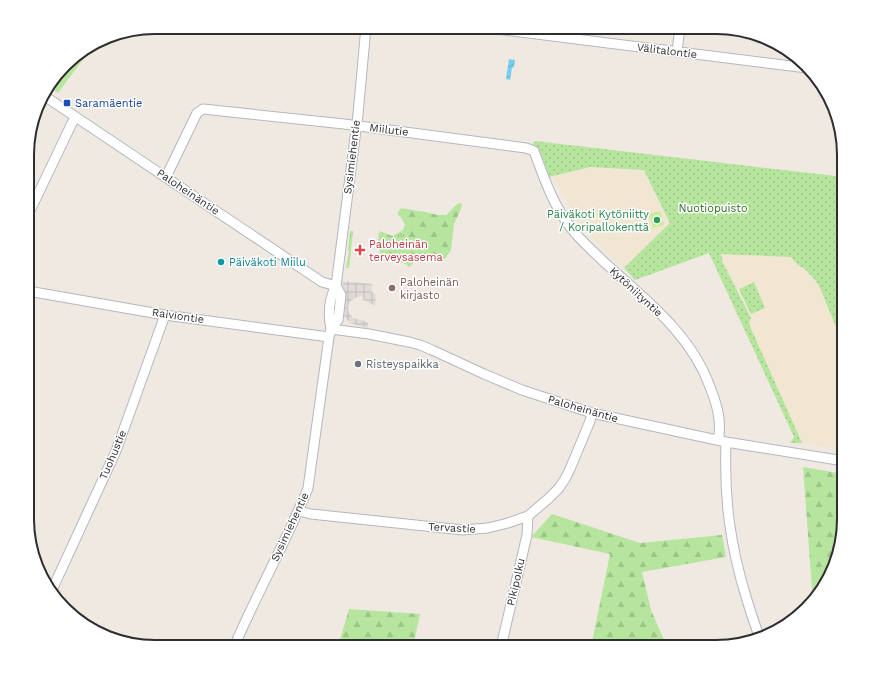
<svg xmlns="http://www.w3.org/2000/svg" width="871" height="674" font-family="'Work Sans',sans-serif">
<style>
.education{fill:#f0e6d1}
.grass{fill:url(#grass-tufts)}
.forest{fill:url(#forest-firs)}
.park{fill:url(#park-dots)}
.pitch{fill:#c9ec9a}
.plaza{fill:url(#plaza-grid)}
.water{fill:url(#water-waves)}
.lines{fill:none;stroke-linecap:round;stroke-linejoin:round}
.minor-casing{stroke:#b4b7c1;stroke-width:11}
.minor{stroke:#fff;stroke-width:9}
.transit-dot{fill:#1a4fb4;stroke:#fff;stroke-width:1.5}
.leisure-dot{fill:#2e9e5b;stroke:#fff;stroke-width:1.5}
.health-dot{fill:#e0444e;stroke:#fff;stroke-width:1.5}
.culture-dot{fill:#0f9aa8;stroke:#fff;stroke-width:1.5}
.education-dot{fill:#8d6e63;stroke:#fff;stroke-width:1.5}
.worship-dot{fill:#6b7280;stroke:#fff;stroke-width:1.5}
.labels{text-anchor:middle;dominant-baseline:central;stroke-width:3;stroke-linejoin:round;paint-order:stroke}
.street-label{font-size:11px;fill:#2e2e2e;stroke:#fff}
.transit-label{font-size:11px;fill:#164399;stroke:#fff;text-anchor:start}
.park-label{font-size:11px;fill:#2c6e1b;stroke:#fff}
.leisure-label{font-size:11px;fill:#27864d;stroke:#fff;text-anchor:end}
.health-label{font-size:11px;fill:#be3a42;stroke:#fff;text-anchor:start}
.culture-label{font-size:11px;fill:#0d838f;stroke:#fff;text-anchor:start}
.education-label{font-size:11px;fill:#785e54;stroke:#fff;text-anchor:start}
.worship-label{font-size:11px;fill:#5b616d;stroke:#fff;text-anchor:start}
.rim{fill:none;stroke:#2e2e2e;stroke-width:2}
</style>
<defs>
<pattern id="grass-tufts" width="24" height="20" patternUnits="userSpaceOnUse"><rect width="24" height="20" fill="#b6e59e"/><path d="M3 7l-1-3M5 7V3M7 7l1-3M15 17l-1-3M17 17v-4M19 17l1-3" fill="none" stroke="#9dc588"/></pattern>
<pattern id="forest-firs" width="22" height="20" patternUnits="userSpaceOnUse"><rect width="22" height="20" fill="#b6e59e"/><path d="M5 1l3.5 6h-7zM16 11l3.5 6h-7z" fill="#9dc588"/></pattern>
<pattern id="park-dots" width="8" height="8" patternUnits="userSpaceOnUse"><rect width="8" height="8" fill="#b6e59e"/><path d="M2 2h.1M6 6h.1" fill="none" stroke="#9dc588" stroke-width="1.8" stroke-linecap="round"/></pattern>
<pattern id="plaza-grid" width="8" height="8" patternUnits="userSpaceOnUse"><rect width="8" height="8" fill="#dfdcd8"/><path d="M0 4h8M4 0v8" fill="none" stroke="#c0bdba"/></pattern>
<pattern id="water-waves" width="16" height="10" patternUnits="userSpaceOnUse"><rect width="16" height="10" fill="#75cff0"/><path d="M0 5q4-4 8 0t8 0" fill="none" stroke="#66b2ce"/></pattern>
</defs>
<rect width="100%" height="100%" fill="#efe9e1"/>
<path class="education" d="M590 167 644 170 670 223 624 268 598 243 580 224 561 192 553 176Z
M721 254 791 257 797 264 806 270 816 281 821 290 844 347V451L802 443 749 324 751 318 723 263Z"/>
<path class="grass" d="M403 230 404 234C415 242 423 253 435 260L432 263 418 254V252L408 248 402 241 393 236Z
M350 231H353L349 268H346L349 251H348Z"/>
<path class="forest" d="M93 46 58 93 49 86 71 59Z
M462 203 461 209 454 224 451 250 442 263C424 256 419 244 404 234L403 230 405 225 401 217 397 214 401 208 425 212 438 215H446L457 204Z
M380 231 397 238 408 248 418 252C419 257 413 264 409 267L406 264 386 257 380 253C378 245 377 238 380 231Z
M803 467 844 474V527L834 568 813 602Z
M552 514 640 543 722 535 726 557 642 572 651 610 667 647H591L610 554 531 537Z
M349 609 420 614 413 647H338Z"/>
<path class="park" d="M535 141 844 177V347L821 290 816 281 806 270 797 264 791 257 721 254 723 263 751 318 749 324 802 443H790L794 437 709 253 635 280 624 268 670 223 644 170 590 167 549 177 540 151 533 144Z
M754 282 765 308 751 314 739 289Z"/>
<path class="pitch" d="M660 211 664 225 653 228 649 214Z"/>
<path class="plaza" d="M343 281 372 284 371 291 376 295 375 306 362 299 363 297 361 295 360 297H357L352 300 349 303 348 308 349 313 353 318 368 322V328L350 323 344 316 343 309Z"/>
<path class="water" d="M509 59 515 60 514 67 512 68 510 80 506 79Z"/>
<g class="lines">
<defs>
<path id="minor" d="M480 27 807 68
M677 52 680 27
M43 95 322 282 336 286
M166 177 197 113 203 109 344 124 526 148 534 151C544 178 553 205 571 228 580 240 592 250 603 261 643 298 691 333 710 387 714 397 718 408 719 419 720 426 719 433 719 440
M28 215 72 123 76 117
M28 291 165 315 329 337
M331 329 369 334 409 342 420 345 432 350 484 374 522 390 592 413 726 442 844 461
M331 329C328 315 329 299 336 286L358 114 366 27
M726 442C724 499 730 546 747 600 751 613 755 626 760 638
M299 511 311 514 463 530 488 528 508 523 528 516 548 499 559 488 565 479 570 469 590 421 592 413
M52 590 116 451 165 315
M234 647C257 593 286 542 308 488L329 337 331 329 338 320 341 295 336 286
M501 647 527 535 528 516"/>
</defs>
<use href="#minor" class="minor-casing"/>
<use href="#minor" class="minor"/>
</g>
<rect class="transit-dot" x="63" y="99" width="8" height="8" rx="2"/>
<circle class="leisure-dot" cx="657" cy="220" r="4"/>
<path class="health-dot" d="M358 244h4v4h4v4h-4v4h-4v-4h-4v-4h4z"/>
<circle class="culture-dot" cx="221" cy="262" r="4"/>
<circle class="education-dot" cx="392" cy="288" r="4"/>
<circle class="worship-dot" cx="358" cy="364" r="4"/>
<g class="labels">
<g class="street-label">
<text transform="translate(667 51) rotate(7)">Välitalontie</text>
<text transform="translate(389 130) rotate(7)">Miilutie</text>
<text transform="translate(352 157) rotate(-83)">Sysimiehentie</text>
<text transform="translate(188 192) rotate(34)">Paloheinäntie</text>
<text transform="translate(636 292) rotate(43)">Kytöniityntie</text>
<text transform="translate(178 316) rotate(8)">Raiviontie</text>
<text transform="translate(583 409) rotate(16)">Paloheinäntie</text>
<text transform="translate(113 455) rotate(-67)">Tuohustie</text>
<text transform="translate(290 527) rotate(-65)">Sysimiehentie</text>
<text transform="translate(452 528) rotate(3)">Tervastie</text>
<text transform="translate(516 582) rotate(-77)">Pikipolku</text>
</g>
<g class="transit-label">
<text x="75" y="103">Saramäentie</text>
</g>
<g class="park-label">
<text x="713" y="208">Nuotiopuisto</text>
</g>
<g class="leisure-label">
<text x="649" y="214">Päiväkoti Kytöniitty<tspan x="649" dy="13">/ Koripallokenttä</tspan></text>
</g>
<g class="health-label">
<text x="369" y="244">Paloheinän<tspan x="369" dy="13">terveysasema</tspan></text>
</g>
<g class="culture-label">
<text x="229" y="262">Päiväkoti Miilu</text>
</g>
<g class="education-label">
<text x="400" y="282">Paloheinän<tspan x="400" dy="13">kirjasto</tspan></text>
</g>
<g class="worship-label">
<text x="366" y="364">Risteyspaikka</text>
</g>
</g>
<path d="M0 0H871V674H0ZM155 34H716A121 121 0 0 1 837 155V519A121 121 0 0 1 716 640H155A121 121 0 0 1 34 519V155A121 121 0 0 1 155 34Z" fill="#fff" fill-rule="evenodd"/>
<path class="rim" d="M155 34H716A121 121 0 0 1 837 155V519A121 121 0 0 1 716 640H155A121 121 0 0 1 34 519V155A121 121 0 0 1 155 34Z"/>
</svg>
